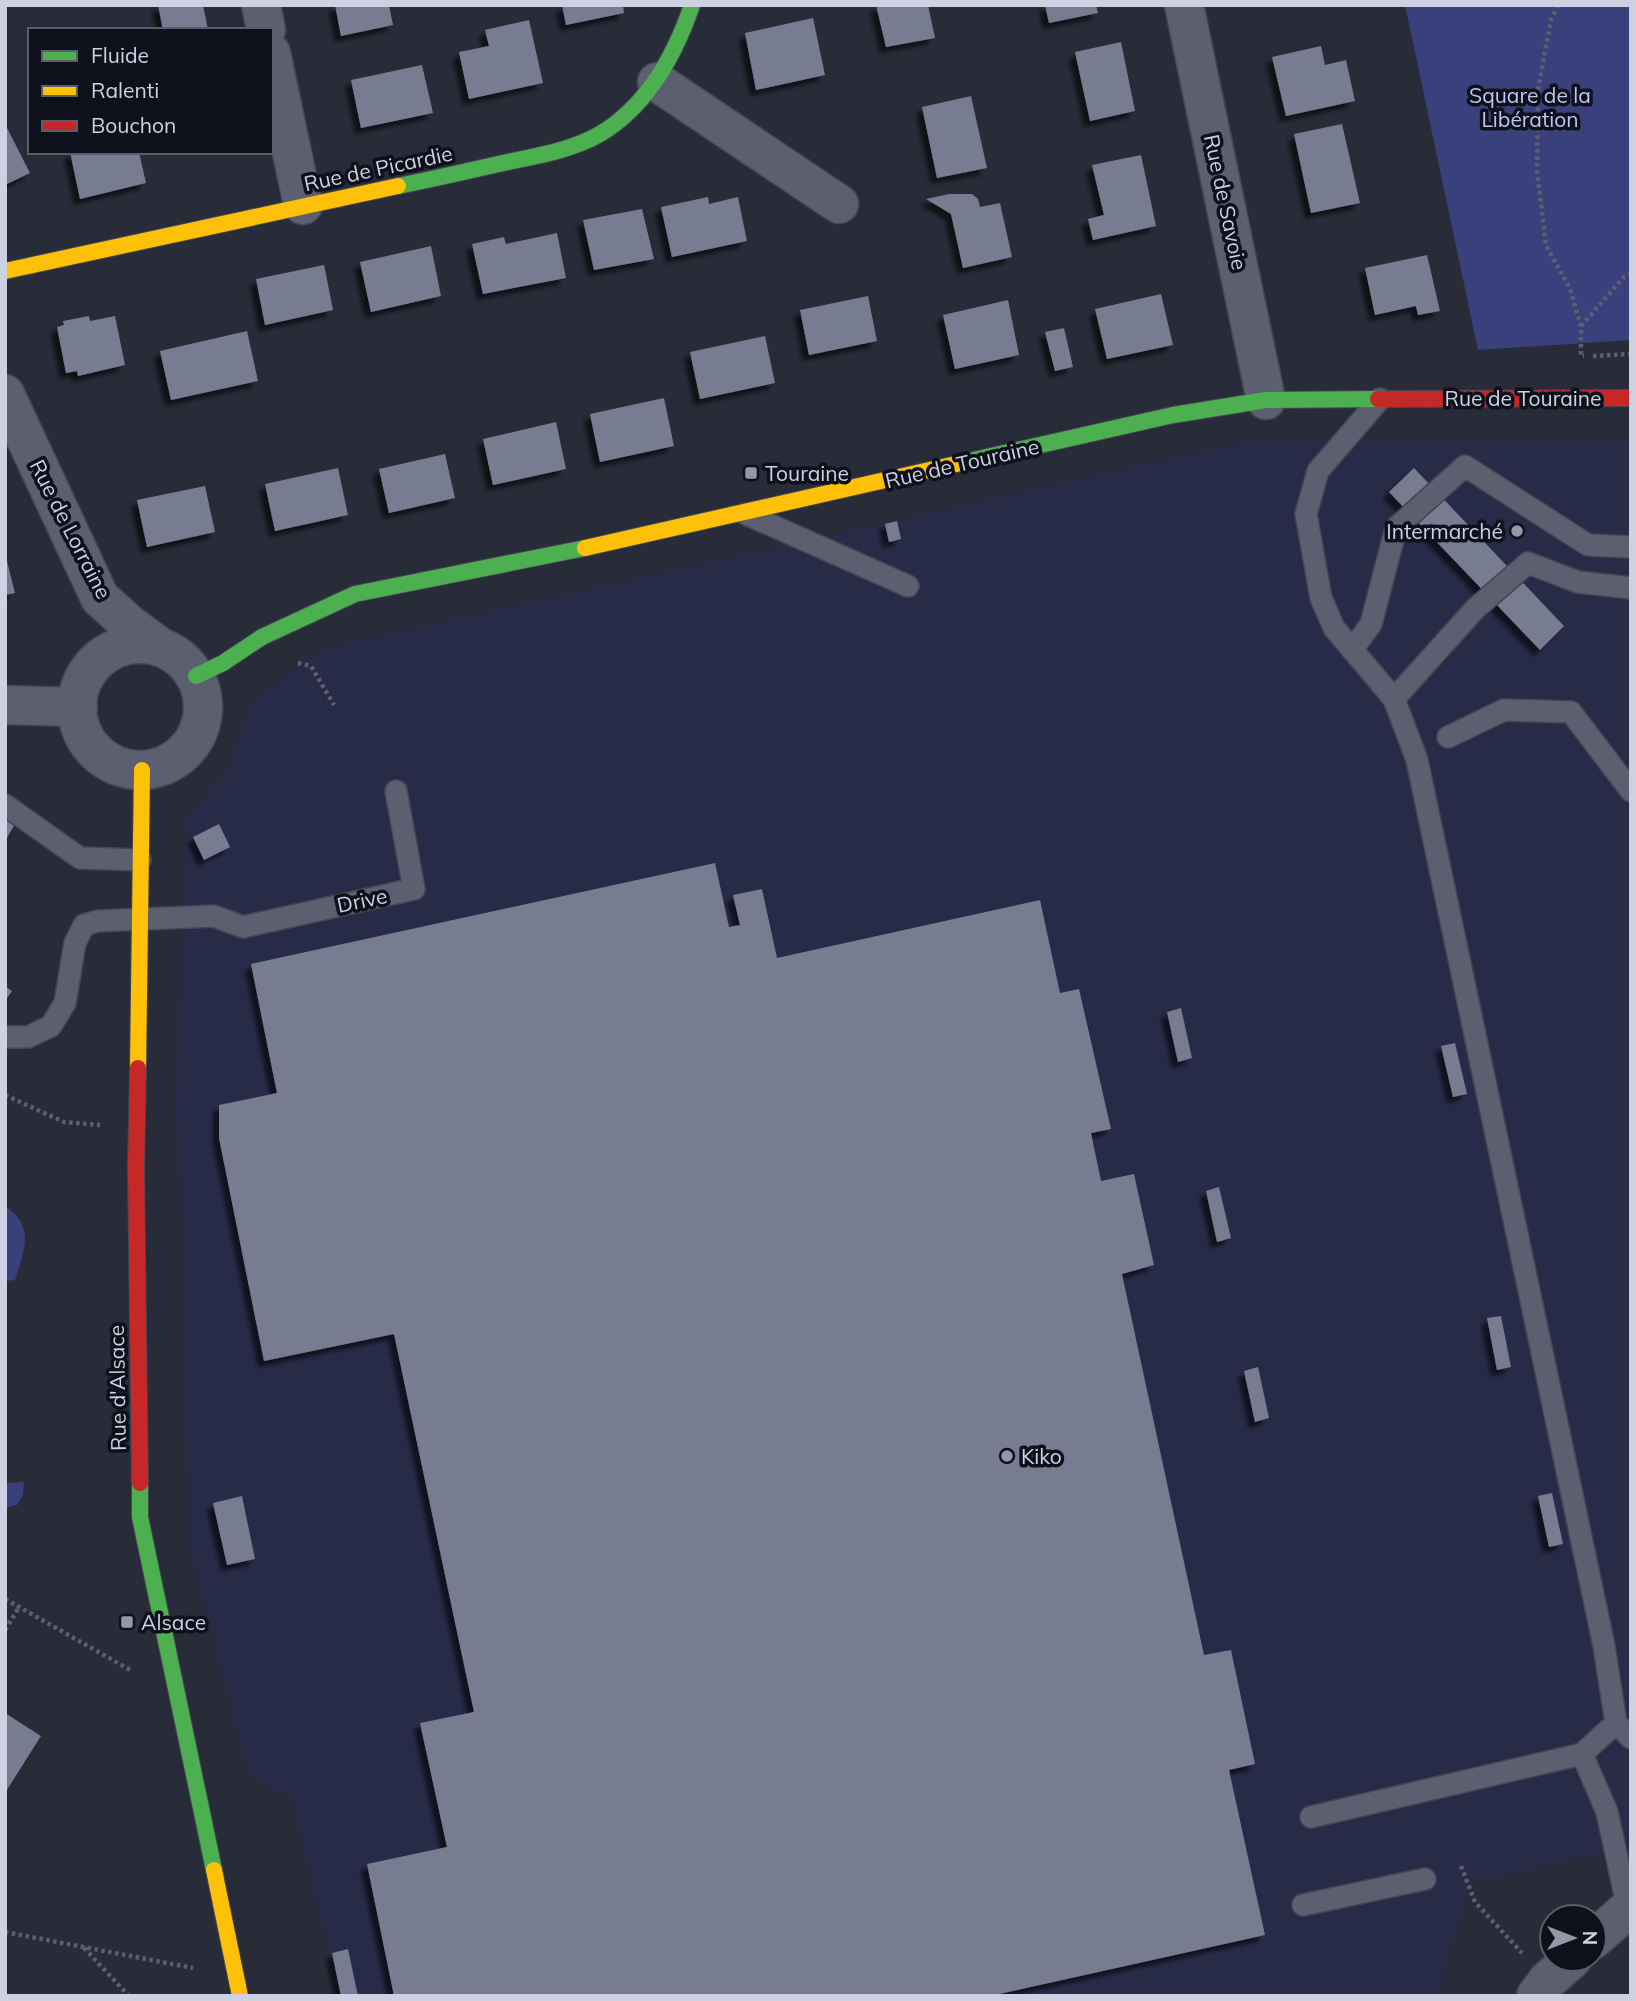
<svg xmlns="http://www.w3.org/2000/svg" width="1636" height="2001" font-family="Mulish,sans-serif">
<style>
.built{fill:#272b47}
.green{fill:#3a407b}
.building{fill:#787b91;filter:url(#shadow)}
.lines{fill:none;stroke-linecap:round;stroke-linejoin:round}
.lane-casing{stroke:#444651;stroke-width:24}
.street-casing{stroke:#444651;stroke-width:41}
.fast-casing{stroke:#444651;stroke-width:18}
.slow-casing{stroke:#444651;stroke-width:18}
.jam-casing{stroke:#444651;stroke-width:18}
.path{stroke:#5d5f6c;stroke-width:4.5;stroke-dasharray:3.5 3.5;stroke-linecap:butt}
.lane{stroke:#5c5f6f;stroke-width:21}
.street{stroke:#5c5f6f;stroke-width:38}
.fast{stroke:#4caf50;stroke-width:16}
.slow{stroke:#ffc107;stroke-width:16}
.jam{stroke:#c62828;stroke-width:16}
.poi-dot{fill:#9497a6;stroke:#0e101b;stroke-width:2.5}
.labels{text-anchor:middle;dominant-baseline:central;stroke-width:7;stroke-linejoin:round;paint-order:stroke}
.park-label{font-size:21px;fill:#bdc6f0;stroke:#0e101b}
.street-label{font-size:21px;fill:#ced1e1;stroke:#0e101b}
.poi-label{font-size:21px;fill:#ced1e1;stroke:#0e101b;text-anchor:start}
</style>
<defs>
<filter id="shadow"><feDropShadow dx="-6" dy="6" stdDeviation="2" flood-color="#0009"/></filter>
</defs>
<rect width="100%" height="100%" fill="#282b38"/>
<path class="built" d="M1631 440V1846L1471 1883 1437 1996H340L290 1798 248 1775 189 1546 183 1241 176 1106 186 816 227 769 251 703 320 649 1247 441Z"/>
<path class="green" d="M1405 5H1631V340L1478 350Z
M5 1206C36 1227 24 1250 15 1280L5 1281V1238L7 1234 5 1232Z
M24 1482 23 1495 17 1505 5 1508V1483Z"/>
<path class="building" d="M158 5H203L208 30H163Z
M335 5H389L393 25 341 36Z
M562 5H623L624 13 566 25Z
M876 5H928L935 38 886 47Z
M1045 5H1096L1098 13 1049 23Z
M813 18 825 75 756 90 745 33Z
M529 20 543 83 469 99 459 52 489 46 485 30Z
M1121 42 1135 111 1090 121 1075 52Z
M1321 46 1325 65 1346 60 1355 101 1286 116 1272 57Z
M422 65 433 113 361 128 351 80Z
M971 96 987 168 937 178 922 107Z
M5 124 30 173 5 185Z
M1342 124 1360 203 1311 213 1294 134Z
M70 152H139L146 183 80 199Z
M1141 155 1156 226 1093 240 1088 219 1104 215 1092 165Z
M949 194H972L978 199 980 207 1000 203 1012 257 963 268 951 214 926 199Z
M708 197 709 204 738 197 747 241 672 257 661 207Z
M642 209 654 259 594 270 583 220Z
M557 233 566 278 483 294 472 244 504 237 506 244Z
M431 246 441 296 371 312 360 262Z
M1427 255 1440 311 1418 315 1416 306 1375 315 1365 268Z
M324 265 333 310 265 325 256 279Z
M1161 294 1173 345 1107 359 1095 309Z
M868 296 877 341 809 355 800 310Z
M1008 300 1019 355 955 369 943 315Z
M89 316 90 321 115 316 125 365 78 376 77 371 66 373 57 327 64 325 63 321Z
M1064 328 1073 367 1055 371 1045 332Z
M247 331 258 381 171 400 160 351Z
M765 336 775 383 700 399 690 352Z
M664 398 674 446 600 462 590 414Z
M556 422 566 469 493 485 483 439Z
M445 454 455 498 389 513 379 469Z
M338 468 348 515 275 531 265 484Z
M1414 468 1564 626 1540 650 1389 492Z
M205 486 215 532 147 547 137 500Z
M897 521 901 539 889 542 885 524Z
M5 553 15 593 5 595Z
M5 818 15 824 5 841Z
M219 824 230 847 204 860 193 837Z
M715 863 729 927 740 925 733 895 762 889 777 958 1040 900 1060 993 1079 989 1111 1129 1091 1133 1101 1181 1134 1174 1154 1265 1122 1274 1204 1655 1231 1650 1255 1764 1229 1770 1265 1935 990 1996H394L367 1864 447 1847 420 1723 474 1712 394 1334 264 1361 219 1138V1105L277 1093 251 964Z
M5 986 12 991 5 1001Z
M1181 1008 1192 1058 1178 1062 1167 1012Z
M1455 1043 1467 1094 1453 1097 1441 1046Z
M1219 1187 1231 1238 1217 1242 1206 1191Z
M1501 1316 1511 1367 1497 1370 1487 1318Z
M1258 1367 1269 1418 1255 1422 1244 1371Z
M1552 1493 1563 1544 1549 1547 1538 1496Z
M242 1496 255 1559 227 1565 213 1503Z
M5 1713 41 1736 5 1793Z
M348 1949 358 1996H341L332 1953Z"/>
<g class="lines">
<defs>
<path id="lane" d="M1380 399 1318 471 1306 514 1321 598 1334 628 1394 699 1417 760 1604 1646 1616 1723 1631 1738
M746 514 908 586
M1352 650 1371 624 1396 528 1465 466 1588 545 1631 547
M1394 699 1475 609 1528 563 1578 582 1631 588
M1448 737 1504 710 1571 712 1631 791
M5 805 80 858 140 860
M5 1037H28L51 1026 65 1003 75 943 84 925 98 921 214 916 243 927 414 889 396 791
M1582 1754 1607 1812 1628 1909
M1311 1817 1582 1754 1616 1723
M1303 1905 1425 1879"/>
<path id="street" d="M261 5 266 30
M1184 5 1266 400
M271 53 303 205
M657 82 839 204
M5 394 100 598 129 624 159 646
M77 707a63 63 0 1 1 126 0a63 63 0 1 1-126 0Z
M5 705 78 707
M1594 1939 1628 1909
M1536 1996 1547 1981 1572 1959"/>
<path id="fast" d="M398 186C433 179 468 171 503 163 536 156 570 151 600 134 647 106 675 55 692 5
M956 464 1173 415 1266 400 1378 399
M196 676 223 663 262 637 355 594 585 548
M140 1483V1517L214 1870"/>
<path id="slow" d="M5 271 398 186
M585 548 956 464
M138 1068 142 770
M214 1870 240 1996"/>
<path id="jam" d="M1378 399 1631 398
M138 1068 136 1168 140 1483"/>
</defs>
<use href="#lane" class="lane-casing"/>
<use href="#street" class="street-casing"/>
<use href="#fast" class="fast-casing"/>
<use href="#slow" class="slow-casing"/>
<use href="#jam" class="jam-casing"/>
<path class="path" d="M1558 5 1551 20 1538 90 1537 171 1546 245 1570 289 1581 326V356H1584
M1581 326 1624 277 1631 274
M1593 356 1631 354
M298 663 311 666 334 705
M5 1095 64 1122 100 1125
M5 1599 132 1671
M5 1630 19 1607
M1461 1866 1475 1902 1522 1953
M5 1932 193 1968
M84 1948 129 1996"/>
<use href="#lane" class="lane"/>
<use href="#street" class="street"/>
<use href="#fast" class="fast"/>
<use href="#slow" class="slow"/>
<use href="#jam" class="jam"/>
</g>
<g class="poi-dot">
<rect x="744" y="466" width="14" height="14" rx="3.5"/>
<circle cx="1517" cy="531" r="7"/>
<circle cx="1007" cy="1456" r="7"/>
<rect x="120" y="1615" width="14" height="14" rx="3.5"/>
</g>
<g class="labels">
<g class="park-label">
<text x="1530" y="95">Square de la<tspan x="1530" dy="24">Libération</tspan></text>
</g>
<g class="street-label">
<text transform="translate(378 168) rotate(-12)">Rue de Picardie</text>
<text transform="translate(1226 202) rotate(78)">Rue de Savoie</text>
<text x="1523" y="398">Rue de Touraine</text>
<text transform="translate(962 463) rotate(-13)">Rue de Touraine</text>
<text transform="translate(71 529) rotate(63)">Rue de Lorraine</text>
<text transform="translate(362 900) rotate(-12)">Drive</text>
<text transform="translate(117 1388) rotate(-91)">Rue d'Alsace</text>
</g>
<g class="poi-label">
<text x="765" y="473">Touraine</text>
<text x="1503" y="531" text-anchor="end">Intermarché</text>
<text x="1021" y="1456">Kiko</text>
<text x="141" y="1622">Alsace</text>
</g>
</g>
<rect width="1636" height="2001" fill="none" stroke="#ced1e1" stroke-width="14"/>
<rect x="28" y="28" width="245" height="126" fill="#0e101b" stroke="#5b5d6a" stroke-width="2"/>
<rect x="42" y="51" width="35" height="10" fill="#4caf50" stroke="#5b5d6a" stroke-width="2"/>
<text x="91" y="63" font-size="21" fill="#ced1e1">Fluide</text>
<rect x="42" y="86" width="35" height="10" fill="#ffc107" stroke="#5b5d6a" stroke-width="2"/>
<text x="91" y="98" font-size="21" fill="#ced1e1">Ralenti</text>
<rect x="42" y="121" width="35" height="10" fill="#c62828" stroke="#5b5d6a" stroke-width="2"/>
<text x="91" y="133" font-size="21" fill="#ced1e1">Bouchon</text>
<g transform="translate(1573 1938) rotate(90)"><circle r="33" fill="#0e101b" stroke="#5b5d6a" stroke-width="2"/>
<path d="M0-5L12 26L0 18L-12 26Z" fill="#9497a6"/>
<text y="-10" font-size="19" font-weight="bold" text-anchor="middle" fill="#ced1e1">N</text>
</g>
</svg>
